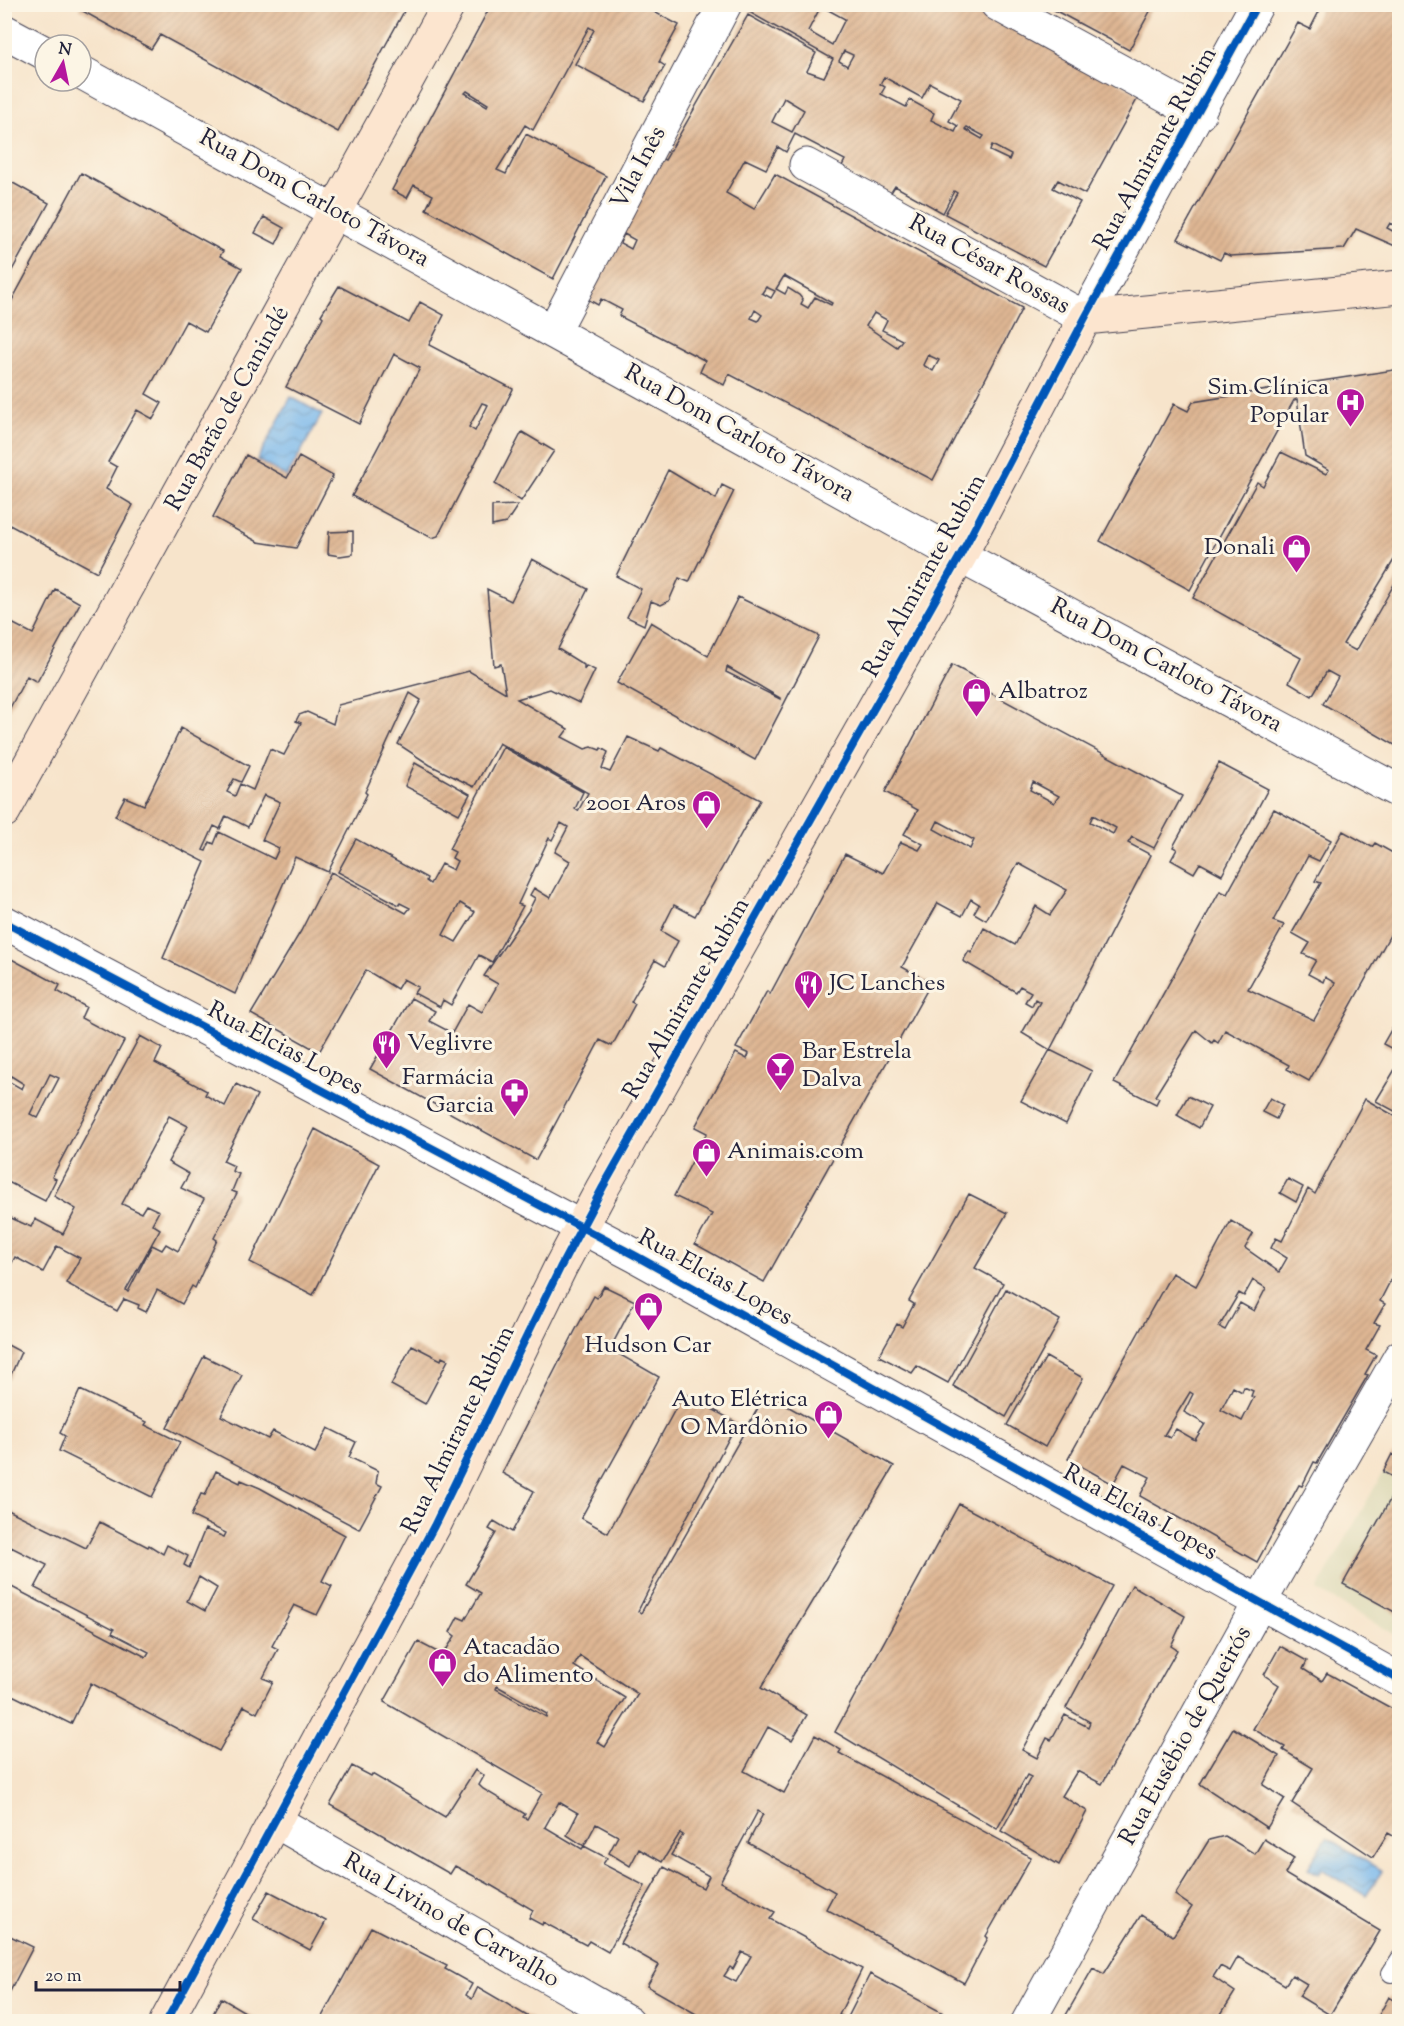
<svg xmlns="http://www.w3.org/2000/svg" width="1404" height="2026" font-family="'Sorts Mill Goudy',serif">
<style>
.built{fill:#e0dcbb}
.water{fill:url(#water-waves);stroke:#4d6c94;stroke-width:1.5}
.building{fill:url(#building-hatch);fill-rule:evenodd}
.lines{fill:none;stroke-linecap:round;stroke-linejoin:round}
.lane-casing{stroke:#423f51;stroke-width:20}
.street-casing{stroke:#423f51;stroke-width:35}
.secondary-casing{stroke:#423f51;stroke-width:35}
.lane{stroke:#fff;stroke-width:18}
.street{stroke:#fff;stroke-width:33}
.secondary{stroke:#fce5cf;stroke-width:33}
.cycleway-casing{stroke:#fcf5e5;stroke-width:11}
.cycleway{stroke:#0057b8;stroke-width:8}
.labels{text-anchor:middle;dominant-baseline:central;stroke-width:6;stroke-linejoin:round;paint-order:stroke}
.street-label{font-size:24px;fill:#22223b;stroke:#fcf5e5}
.poi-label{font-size:24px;fill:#22223b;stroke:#fcf5e5;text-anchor:start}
</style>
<defs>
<pattern id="water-waves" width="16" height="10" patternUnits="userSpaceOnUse" patternTransform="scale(1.5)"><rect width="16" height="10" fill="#78b7ec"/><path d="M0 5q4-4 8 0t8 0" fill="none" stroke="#6294c0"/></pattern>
<pattern id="building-hatch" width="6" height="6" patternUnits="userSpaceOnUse" patternTransform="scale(1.5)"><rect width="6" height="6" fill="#deb693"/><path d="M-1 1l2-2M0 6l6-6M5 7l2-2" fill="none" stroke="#be9c80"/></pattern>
</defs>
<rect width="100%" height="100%" fill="#fcf5e5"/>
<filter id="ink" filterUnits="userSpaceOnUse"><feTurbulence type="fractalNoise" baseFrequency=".0167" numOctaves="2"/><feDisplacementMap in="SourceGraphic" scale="12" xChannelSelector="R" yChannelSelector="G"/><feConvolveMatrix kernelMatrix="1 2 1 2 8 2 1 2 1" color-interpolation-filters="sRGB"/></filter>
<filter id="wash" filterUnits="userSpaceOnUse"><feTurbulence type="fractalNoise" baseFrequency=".008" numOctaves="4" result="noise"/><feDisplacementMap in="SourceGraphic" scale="24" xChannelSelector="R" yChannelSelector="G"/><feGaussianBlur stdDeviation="1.35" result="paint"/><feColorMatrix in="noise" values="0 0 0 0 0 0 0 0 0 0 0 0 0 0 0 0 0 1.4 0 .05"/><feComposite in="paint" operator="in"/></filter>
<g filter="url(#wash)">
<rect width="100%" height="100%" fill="#f7e4cb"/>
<path class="built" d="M1389 1462 1399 1468V1637L1317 1590Z"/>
<path class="water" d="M291 397 322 414 287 477 257 460Z
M1327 1837 1382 1871 1366 1896 1322 1869 1318 1874 1308 1868Z"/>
<g id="blocks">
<path class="building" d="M82 4H408L338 132 160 35 151 49 79 9Z
M753 4H845L850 8 852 4H973L1140 94 1085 194 1058 180 1053 188 1080 202 1044 266 945 214 957 193 954 191 943 213 895 186 890 194 841 168 845 160 795 134 786 152 778 147 766 169 745 159 726 193 754 209 775 174 1022 308 933 480 729 374 724 385 700 372 705 361 702 359 619 316 622 310 601 299 598 305 580 295 653 155 665 160 748 15 816 53 807 71 824 77 833 59 749 12ZM821 6 845 19 832 45 808 31ZM844 51 853 55 847 66 839 61ZM884 77 922 98 930 83 961 99 949 121 958 126 955 132 931 120 934 113 910 100 906 107 881 94 885 87 880 84ZM784 98 804 110 792 132 772 122ZM967 127 984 136 982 139 965 129ZM992 145 1011 155 1009 160 990 151ZM624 234 635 240 631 249 620 243ZM784 276 832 303 831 305 815 297 808 308 801 304 803 300 799 295 788 288 785 294 776 289ZM766 287 775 291 771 298 762 293ZM755 310 762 315 758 321 751 318ZM874 313 887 320 882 330 902 340 897 347 866 326ZM928 355 939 360 933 371 923 365Z
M1043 4H1154L1129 50Z
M1323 4H1400V229L1390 223 1387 228 1400 235V248L1356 229 1344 249 1230 256 1224 253 1220 260 1178 239 1298 23 1310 29Z
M491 5H641L679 25 659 62 665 66 644 101 575 64 594 30 589 27 533 130 525 125 497 170 506 174 526 134 606 176 553 279 426 209 433 195 414 185 407 198 392 190ZM467 91 488 104 487 106 465 93Z
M81 173 223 251 220 256 242 268 206 332 186 321 146 394 162 403 153 419 137 410 108 462 117 467 106 489 133 505 97 572 4 522V315Z
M4 178 49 203 4 285Z
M264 217 284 228 276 244 255 233Z
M339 286 409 323 420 302 444 315 429 345 513 389 438 536 432 538 352 496 420 368 394 354 359 424 286 387 323 317 321 315ZM482 403 488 405 475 431 469 427Z
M1400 369V550L1343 644 1356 651 1400 574V748L1323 704 1338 677 1327 671 1312 696 1289 682 1301 658 1193 598 1257 482 1263 486 1281 452 1326 474 1329 470 1305 456 1297 399 1294 400 1190 590 1100 541 1174 404 1188 411 1193 402 1286 387 1297 392 1296 385Z
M522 432 554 451 521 501 495 484Z
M246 455 287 478 299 457 333 476 296 548 258 542 213 517Z
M668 470 716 499 722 485 734 491 689 582 679 578 669 601 661 605 651 601 644 625 627 617 641 589 616 576Z
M518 505 506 523 492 526V506Z
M353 531V554L340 556 328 554 329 532Z
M532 559 588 589 558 649 584 665V670L586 666 595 670 579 703 550 689 517 699 568 729 562 737 585 749 592 747 600 750 601 748 608 752 602 769 610 772 628 737 659 751 661 748 760 800 695 916 674 905 661 931 678 941 665 966 655 960 631 1002 635 1004 612 1046 600 1040 536 1160 370 1069 411 998 435 1011 429 1021 452 1033 468 1004 482 1012 498 984 484 976 529 910 535 898 530 895 534 888 550 898 570 861 555 852 568 827 561 823 552 840 549 838 518 904 523 906 492 962 479 955 451 1005 443 1000 440 1007 414 993 418 987 403 979 397 989 366 970 319 1052 251 1014 301 931 331 872 406 913 410 908 400 903 399 905 338 872 356 839 427 878 426 881 430 884 441 864 453 870 457 861 452 858 455 852 449 849 503 747 583 792 575 809 578 811 588 793 499 743 474 787 430 765 398 744 421 700 410 693 365 792 367 794 328 872 295 857 235 994 163 958 205 862 115 816 125 797 144 805 181 728 249 766 241 782 234 779 227 792 235 796 240 784 253 790 270 749 284 755 301 723 296 721 299 715 307 712 333 724 338 705 469 671 506 693 501 664 494 666 487 589 511 601ZM264 795 280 802 262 840 279 848 274 859 219 832 214 844 210 842 206 851 203 850 214 826 220 829 226 816 248 827ZM460 903 475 912 456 942 443 935Z
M55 589 80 603 37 682 27 676 4 719V619L33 634Z
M738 597 819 636 755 760 617 683 651 622 708 656ZM727 667 780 698V699L726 672Z
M952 665 986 683 983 689 1182 796 1154 848 1132 837 1128 843 1151 855 1050 1050 1022 1033 1040 1002 1035 999 1032 1006 1025 1002 1031 992 1020 986 1016 992 963 961 969 951 971 953 984 928 1015 945 1036 906 1050 915 1067 890 1018 863 986 920 974 913 979 904 971 899 962 916 938 903 902 967 931 983 764 1282 695 1244 712 1214 674 1196 707 1133 695 1127 736 1053 747 1059 749 1054 736 1048 767 991 770 994 845 854 883 873 901 842 919 850 923 844 904 834 918 810 885 792ZM1033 782 1059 796 1054 803 1030 790ZM1093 815 1116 828 1113 834 1090 822ZM938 821 974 840 970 849 934 829Z
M415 763 470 794 459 814 405 786Z
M1219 763 1268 789 1222 875 1200 863 1194 873 1171 860 1177 849 1173 847Z
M1274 809 1331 840 1319 861 1308 856 1273 921 1284 925 1248 989 1314 1020 1335 983 1325 977 1323 982 1308 974 1316 960 1303 954 1310 943 1292 933 1321 883 1315 881 1343 831 1372 847 1375 843 1400 857V917L1309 1081 1287 1069 1289 1065 1225 1030 1218 1043 1214 1040 1212 1043 1196 1030 1155 1096 1159 1098 1156 1104 1114 1083 1220 891 1227 894Z
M4 955 60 985 57 991 86 1007 81 1018 124 1041 52 1177 56 1179 45 1201 4 1180V1119L9 1114 4 1111ZM50 1074 59 1078 38 1118 30 1114ZM11 1076 24 1084 22 1089 8 1081Z
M1400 1014V1053L1383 1044Z
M140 1036 162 1048 155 1063 207 1091 205 1095 225 1106 236 1084 257 1095 223 1161 234 1166 232 1171 239 1174 232 1191 237 1193 214 1238 217 1240 195 1288 192 1286 182 1304 157 1290 146 1312 138 1308 139 1305 124 1299 117 1311 66 1283 80 1258 57 1246 43 1272 15 1257 4 1278V1225L9 1217 31 1227 35 1219 63 1234 76 1209 54 1196ZM169 1116 188 1126 168 1162 189 1174 181 1188 204 1199 178 1251 166 1244 162 1250 152 1245 128 1292 126 1290 160 1229 152 1224 159 1211 146 1205 141 1213 122 1204Z
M1050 1050 1092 1071 1066 1124 1021 1101Z
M1400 1061V1114L1376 1101Z
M1188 1096 1210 1107 1199 1128 1177 1115Z
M1270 1098 1283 1105 1276 1119 1262 1112Z
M1365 1099 1400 1119V1262L1380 1301 1385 1304 1374 1323 1380 1325 1366 1350 1376 1355 1365 1374 1368 1375 1317 1463 1314 1462 1302 1486 1299 1485 1257 1562 1140 1496 1150 1477 1124 1464 1113 1484 1068 1459 1172 1273 1196 1286 1231 1221 1253 1234 1245 1248 1279 1272 1287 1258 1271 1248 1276 1238 1282 1241 1308 1189 1315 1194ZM1253 1280 1266 1288 1254 1311 1240 1303 1225 1330 1219 1327 1239 1293 1244 1296ZM1233 1387 1242 1392 1244 1387 1253 1391 1251 1396 1254 1397 1242 1421 1221 1410ZM1190 1392 1193 1394 1184 1412 1205 1424 1195 1440 1176 1429 1170 1438 1164 1435Z
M315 1129 379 1164 313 1295 250 1262Z
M1288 1179 1303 1187 1296 1202 1280 1193Z
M969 1194 1007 1213 975 1268 1003 1283 948 1383 917 1366 912 1373 879 1356 897 1324 902 1327 914 1304 909 1301Z
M604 1286 635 1301 610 1349 659 1377 581 1518 608 1533 684 1393 737 1423 653 1581 638 1611 641 1613 766 1394 894 1466 761 1688 807 1715 792 1740 768 1727 744 1771 784 1793 815 1735 841 1750 839 1753 1031 1857 986 1936 988 1938 964 1983 826 1909 835 1892 748 1843 763 1814 758 1811 720 1882 775 1912 770 1919 862 1969 839 2015 847 2019 870 1974 947 2015 944 2022H710L647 1986 659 1965 620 1943 664 1867 703 1888 709 1876 671 1855 683 1835 680 1833 662 1862 639 1849 630 1866 609 1853 618 1836 596 1824 584 1846 567 1835 578 1813 559 1802 545 1827 582 1849 584 1846 607 1858 603 1864 645 1886 608 1952 589 1941 586 1945 543 1922 542 1925 529 1918 533 1910 487 1883 455 1866 450 1874 330 1805 352 1766 371 1776 372 1774 445 1817 475 1770 484 1776 479 1785 483 1789 525 1814 523 1817 527 1819 542 1793 384 1702 418 1642 443 1655 455 1636 450 1632 458 1617 465 1620 481 1593 466 1584 496 1533 489 1529 494 1521 512 1532 534 1491 502 1473 575 1331 594 1296 597 1298ZM580 1656 638 1694 605 1747 597 1742 625 1698 574 1666ZM497 1686 547 1714 546 1717 496 1689ZM742 1952 751 1956 736 1982 724 1976 730 1967 733 1969Z
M1006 1289 1060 1320 1006 1417 953 1386Z
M4 1343 21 1352 9 1379 4 1377Z
M412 1345 441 1360 442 1357 448 1360 425 1404 391 1385Z
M204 1356 242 1375 221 1416 268 1439 273 1431 315 1453 328 1428 356 1442 349 1457 378 1471 376 1483 382 1486 359 1529 167 1428Z
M1046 1357 1083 1378 1045 1447 1007 1425Z
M80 1390 147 1422 145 1425 180 1442 152 1497 59 1451 65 1436 60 1433Z
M1392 1454 1400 1458V1481L1383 1472Z
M216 1471 240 1483 241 1480 260 1488 345 1535 322 1581 332 1586 317 1615 294 1605 272 1646 278 1649 263 1678 273 1682 257 1713 244 1706 219 1751 91 1683 71 1724 4 1691V1583L146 1657 149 1652 112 1633 114 1629 35 1588 47 1565 11 1547 4 1561V1508L86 1548 100 1522 148 1547 149 1545 163 1554 167 1545 188 1556 184 1565 189 1568 205 1529 224 1537 226 1533 191 1516 201 1494 205 1495ZM199 1577 217 1588 205 1611 187 1601Z
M1400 1482V1615L1343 1584Z
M959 1504 1112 1586 1022 1750 1037 1758 1047 1738 1051 1740 1065 1715 1088 1727 1090 1722 1066 1708 1132 1585 1185 1616 1171 1646 1177 1650 1102 1784 1077 1771 1062 1796 1087 1811 1059 1865 1001 1831 1031 1777 1027 1775 997 1829 835 1732Z
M1280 1646 1307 1661 1303 1669 1322 1681 1327 1673 1400 1713V1840L1388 1833 1373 1857 1292 1803 1313 1768 1283 1750 1285 1747 1253 1729 1279 1685 1264 1675Z
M1233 1728 1279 1756 1263 1785 1285 1799 1267 1828 1200 1784Z
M1225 1836 1255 1854 1264 1839 1294 1858 1285 1874 1380 1931 1330 2015 1299 1996 1307 1984 1292 1975 1285 1985 1238 1957 1230 1971 1220 1966 1213 1977 1235 1992 1221 2014 1233 2022H1177L1171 2017 1168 2022H1062L1093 1968 1104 1974 1141 1915 1173 1936 1192 1907 1175 1895 1209 1840Z
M269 1891 326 1921 310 1950 253 1919Z
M371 1927 447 1966 445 1969 472 1984 466 1995 472 1999 478 1987 534 2020 319 2022Z
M4 1933 33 1947 4 2003Z
M1389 1997 1400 2004V2022H1375Z
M221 1998 262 2022H209Z"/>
</g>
</g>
<g filter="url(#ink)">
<use href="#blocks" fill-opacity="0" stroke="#423f51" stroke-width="1.5"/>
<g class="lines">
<defs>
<path id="lane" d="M1391 1973 1400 1959"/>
<path id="street" d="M997 4 1199 114
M4 31 45 53
M81 72 960 556 1400 792
M806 165 1085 318 1257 4
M553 332 725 4
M4 922 636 1256 1400 1680
M275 1821 628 2022
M1028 2022 1274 1577 1400 1357"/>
<path id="secondary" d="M4 811 449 4
M166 2022 434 1526 560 1268 603 1187 960 556 1085 318 1400 287"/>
</defs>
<use href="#lane" class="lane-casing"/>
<use href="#street" class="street-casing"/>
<use href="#secondary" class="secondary-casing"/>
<use href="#lane" class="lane"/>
<use href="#street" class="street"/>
<use href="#secondary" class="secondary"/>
<defs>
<path id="cycleway" d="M4 922 636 1256 1400 1680
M166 2022 434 1526 560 1268 603 1187 960 556 1085 318 1257 4"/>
</defs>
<use href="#cycleway" class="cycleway-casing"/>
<use href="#cycleway" class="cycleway"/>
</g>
</g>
<defs>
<symbol id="hospital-pin" viewBox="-11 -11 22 30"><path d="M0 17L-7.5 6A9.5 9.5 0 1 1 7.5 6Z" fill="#b5179e" stroke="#fcf5e5"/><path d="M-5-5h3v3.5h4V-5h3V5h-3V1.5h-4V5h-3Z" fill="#fff"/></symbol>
<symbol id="shop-pin" viewBox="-11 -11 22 30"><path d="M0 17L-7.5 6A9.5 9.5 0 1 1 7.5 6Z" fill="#b5179e" stroke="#fcf5e5"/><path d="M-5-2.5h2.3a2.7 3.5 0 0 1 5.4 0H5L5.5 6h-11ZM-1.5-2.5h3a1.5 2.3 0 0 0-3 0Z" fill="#fff"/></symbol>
<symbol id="restaurant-pin" viewBox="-11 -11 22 30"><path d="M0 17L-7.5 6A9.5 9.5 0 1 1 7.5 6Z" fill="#b5179e" stroke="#fcf5e5"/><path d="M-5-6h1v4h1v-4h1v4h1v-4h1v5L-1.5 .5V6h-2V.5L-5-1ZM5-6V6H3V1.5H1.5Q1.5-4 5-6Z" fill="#fff"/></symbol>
<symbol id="bar-pin" viewBox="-11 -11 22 30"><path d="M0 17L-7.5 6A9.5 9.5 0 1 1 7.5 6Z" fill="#b5179e" stroke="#fcf5e5"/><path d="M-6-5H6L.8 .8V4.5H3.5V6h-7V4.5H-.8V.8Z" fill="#fff"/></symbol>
<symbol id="pharmacy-pin" viewBox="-11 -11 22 30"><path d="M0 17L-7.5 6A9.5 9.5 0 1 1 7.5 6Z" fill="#b5179e" stroke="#fcf5e5"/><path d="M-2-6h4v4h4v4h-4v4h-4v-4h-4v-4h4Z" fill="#fff"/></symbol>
</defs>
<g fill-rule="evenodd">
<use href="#hospital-pin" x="1334" y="386" width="33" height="45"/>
<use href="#shop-pin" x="1280" y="532" width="33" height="45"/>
<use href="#shop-pin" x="960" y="676" width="33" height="45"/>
<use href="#shop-pin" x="690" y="788" width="33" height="45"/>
<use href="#restaurant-pin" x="792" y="968" width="33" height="45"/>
<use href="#restaurant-pin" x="370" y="1028" width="33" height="45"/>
<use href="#bar-pin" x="764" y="1050" width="33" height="45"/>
<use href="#pharmacy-pin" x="498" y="1076" width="33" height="45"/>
<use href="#shop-pin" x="690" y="1136" width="33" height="45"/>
<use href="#shop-pin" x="632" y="1290" width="33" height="45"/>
<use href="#shop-pin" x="812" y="1398" width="33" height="45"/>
<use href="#shop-pin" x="426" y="1646" width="33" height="45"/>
</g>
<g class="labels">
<g class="street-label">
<text transform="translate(1156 149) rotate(-61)">Rua Almirante Rubim</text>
<text transform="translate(639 168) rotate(-62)">Vila Inês</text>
<text transform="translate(314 199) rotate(29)">Rua Dom Carloto Távora</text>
<text transform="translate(989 265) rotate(29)">Rua César Rossas</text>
<text transform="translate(228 409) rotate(-61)">Rua Barão de Canindé</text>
<text transform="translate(739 434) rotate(29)">Rua Dom Carloto Távora</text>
<text transform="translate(925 576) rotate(-61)">Rua Almirante Rubim</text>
<text transform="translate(1166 666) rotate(28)">Rua Dom Carloto Távora</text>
<text transform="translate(687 999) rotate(-60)">Rua Almirante Rubim</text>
<text transform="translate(285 1049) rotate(28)">Rua Elcias Lopes</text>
<text transform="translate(715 1278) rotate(29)">Rua Elcias Lopes</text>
<text transform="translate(459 1430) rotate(-64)">Rua Almirante Rubim</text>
<text transform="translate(1140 1513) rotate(29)">Rua Elcias Lopes</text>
<text transform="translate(1186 1736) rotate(-61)">Rua Eusébio de Queirós</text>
<text transform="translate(451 1921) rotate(30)">Rua Livino de Carvalho</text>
</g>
<g class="poi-label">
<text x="1329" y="388" text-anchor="end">Sim Clínica<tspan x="1329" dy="28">Popular</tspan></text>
<text x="1275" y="548" text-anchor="end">Donali</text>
<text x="998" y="692">Albatroz</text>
<text x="686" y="804" text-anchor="end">2001 Aros</text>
<text x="829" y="984">JC Lanches</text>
<text x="407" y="1044">Veglivre</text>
<text x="802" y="1052">Bar Estrela<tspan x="802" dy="28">Dalva</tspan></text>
<text x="494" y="1078" text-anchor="end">Farmácia<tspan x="494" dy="28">Garcia</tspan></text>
<text x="727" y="1152">Animais.com</text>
<text x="648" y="1346" text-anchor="middle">Hudson Car</text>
<text x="808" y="1400" text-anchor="end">Auto Elétrica<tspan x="808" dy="28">O Mardônio</tspan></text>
<text x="463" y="1648">Atacadão<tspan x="463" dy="28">do Alimento</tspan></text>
</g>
</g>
<rect width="1404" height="2026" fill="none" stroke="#fcf5e5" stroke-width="24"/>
<g transform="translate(63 63) rotate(9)"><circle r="28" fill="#fcf5e5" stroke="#a5a1a1" stroke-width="1.5"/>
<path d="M0-4.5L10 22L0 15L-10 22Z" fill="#b5179e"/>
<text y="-9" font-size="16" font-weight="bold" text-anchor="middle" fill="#22223b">N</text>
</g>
<path d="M36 1981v9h144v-9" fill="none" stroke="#22223b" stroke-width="3"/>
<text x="45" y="1981" font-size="18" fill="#22223b" stroke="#fcf5e5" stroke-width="4.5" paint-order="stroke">20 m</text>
</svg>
